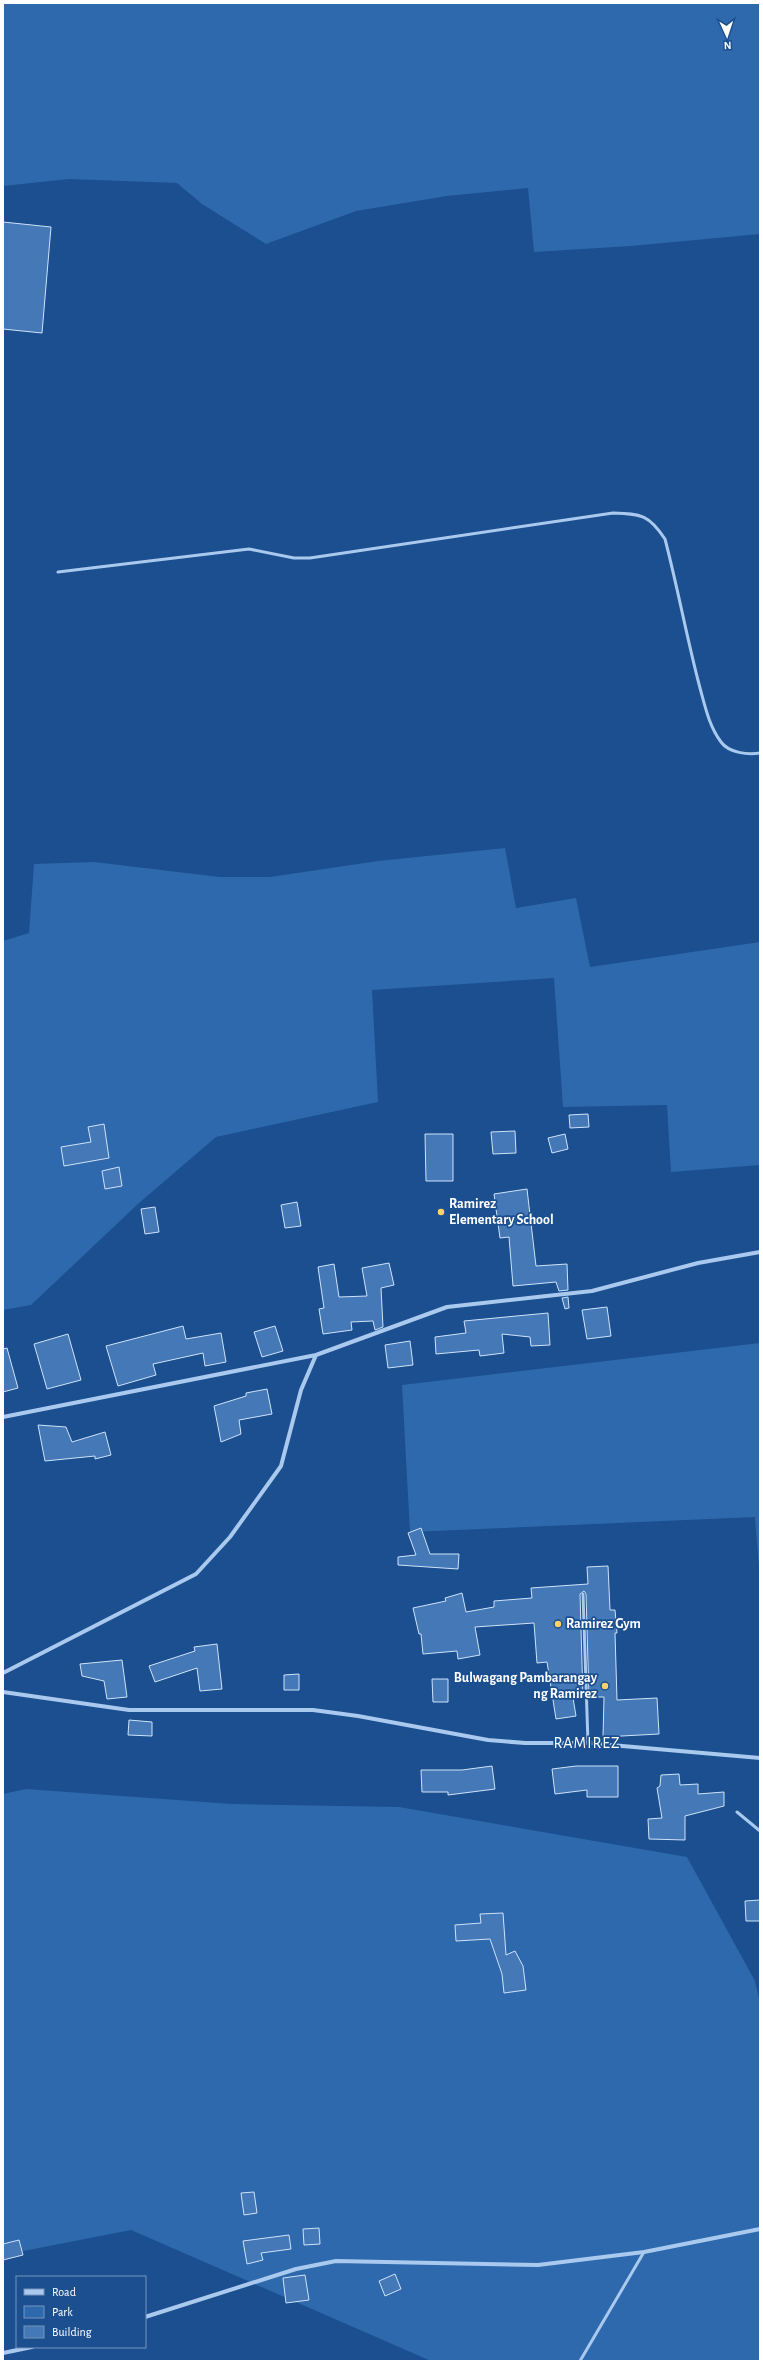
<svg xmlns="http://www.w3.org/2000/svg" width="763" height="2364" font-family="'Alegreya Sans',sans-serif">
<style>
.green{fill:#2e69ad}
.building{fill:#4478b7;stroke:#cfe3fa}
.lines{fill:none;stroke-linecap:round;stroke-linejoin:round}
.lane{stroke:#a9c9ee;stroke-width:3}
.street{stroke:#a9c9ee;stroke-width:4}
.poi-dot{fill:#ffd166;stroke:#1b4f8f;stroke-width:1.5}
.labels{text-anchor:middle;dominant-baseline:central;stroke-width:3.5;stroke-linejoin:round;paint-order:stroke}
.poi-label{font-size:14px;font-weight:bold;fill:#fff;stroke:#1b4f8f;text-anchor:start}
.quarter-label{font-size:16px;letter-spacing:1px;fill:#fff;stroke:#1b4f8f}
</style>
<rect width="100%" height="100%" fill="#1b4f8f"/>
<path class="green" d="M3 3H760V234L631 246 534 252 528 188 447 196 356 211 266 244 202 204 177 183 69 179 3 186Z
M505 848 516 908 576 898 590 967 760 942V1165L671 1172 667 1105 563 1107 554 978 372 990 378 1102 216 1137 139 1203 31 1305 3 1310V941L29 933 34 864 94 862 220 877H270L378 861Z
M760 1343V1580L755 1517 410 1532 402 1385Z
M26 1789 232 1804 399 1807 687 1857 755 1981 760 2003V2361H431L131 2230 3 2255V1794Z"/>
<path class="building" d="M3 222 51 227 42 333 3 329Z
M588 1114 589 1127 570 1128 569 1115Z
M104 1124 109 1158 64 1166 61 1147 91 1142 88 1127Z
M515 1131 516 1153 493 1154 491 1132Z
M425 1134H453V1181H426Z
M565 1134 568 1149 552 1153 548 1138Z
M119 1167 122 1186 105 1189 102 1171Z
M527 1189 536 1266 567 1264 568 1290 559 1291 556 1282 513 1286 509 1237 500 1238 494 1194Z
M297 1202 301 1226 285 1228 281 1205Z
M155 1207 159 1232 145 1234 141 1209Z
M389 1263 394 1285 381 1288 383 1327 375 1330 373 1321 351 1322 352 1330 323 1334 319 1309 324 1308 318 1267 334 1264 339 1297 367 1296 362 1268Z
M568 1297 569 1308 565 1309 562 1298Z
M607 1307 611 1336 587 1339 582 1310Z
M548 1313 550 1345 531 1346 530 1337 502 1334 504 1353 480 1356 479 1350 436 1354 435 1337 466 1333 464 1321Z
M183 1326 186 1339 221 1333 226 1362 205 1366 203 1353 153 1364 156 1375 118 1386 106 1346Z
M275 1326 283 1351 262 1357 254 1332Z
M68 1334 81 1380 47 1389 34 1344Z
M410 1341 413 1365 388 1368 385 1345Z
M7 1348 18 1388 3 1392V1349Z
M267 1389 272 1414 239 1420 241 1434 221 1442 214 1406 246 1396V1393Z
M38 1425 66 1427 72 1442 105 1432 111 1455 95 1459V1456L45 1461Z
M421 1528 430 1554H459L458 1569 398 1565V1557L416 1555 408 1533Z
M608 1566 610 1610H615L617 1633H615L617 1700 657 1698 659 1734 603 1737 604 1697H589L586 1594 584 1591 580 1594 583 1698H573L576 1716 556 1719 547 1662 537 1663 534 1623 475 1627 480 1655 458 1659 457 1651 423 1654 421 1634H419L413 1608 446 1601 445 1598 462 1593 466 1612 494 1607V1601L532 1598 531 1588 588 1584 587 1567Z
M217 1644 222 1689 200 1691 197 1668 155 1682 149 1666 195 1651 194 1647Z
M122 1660 127 1697 107 1699 104 1681 82 1676 80 1664Z
M299 1674V1690H284V1675Z
M432 1679H448V1702H433Z
M129 1720 152 1722V1736L128 1735Z
M492 1766 495 1789 448 1795V1792H422L421 1770H462Z
M576 1766H618V1797H587V1790L555 1794 552 1769Z
M679 1774 680 1785 698 1784V1794L724 1792V1806L685 1816V1840L649 1839 648 1819 662 1818 657 1788 660 1786 661 1775Z
M760 1900V1921H746L745 1901Z
M503 1913 506 1955 515 1951 523 1966 526 1990 504 1993 502 1974 490 1939 456 1941 455 1925 481 1923 480 1914Z
M254 2192 257 2213 244 2215 241 2193Z
M319 2228 320 2244 304 2245 303 2229Z
M289 2235 291 2249 261 2253 263 2260 247 2264 243 2241Z
M19 2240 23 2255 3 2260V2244Z
M395 2274 401 2289 385 2296 379 2281Z
M305 2275 309 2300 286 2303 283 2278Z"/>
<g class="lines">
<path class="lane" d="M58 572 249 549 294 558H310L613 513C642 514 649 515 665 539 678 589 687 639 700 688 705 706 709 726 721 742 729 753 748 755 760 753
M583 1594 588 1743
M737 1812 760 1831
M580 2361 644 2252"/>
<path class="street" d="M3 1417 316 1355 447 1307 592 1291 698 1263 760 1252
M3 1673 196 1574 230 1537 281 1466 301 1390 316 1355
M3 1692 129 1710H313L358 1716 488 1740 525 1743H588L760 1758
M145 2317 296 2269 336 2261 538 2265 644 2252 760 2229
M3 2353 32 2347"/>
</g>
<g class="poi-dot">
<circle cx="441" cy="1212" r="4"/>
<circle cx="558" cy="1624" r="4"/>
<circle cx="605" cy="1686" r="4"/>
</g>
<g class="labels">
<g class="poi-label">
<text x="449" y="1204">Ramirez<tspan x="449" dy="16">Elementary School</tspan></text>
<text x="566" y="1624">Ramirez Gym</text>
<text x="597" y="1678" text-anchor="end">Bulwagang Pambarangay<tspan x="597" dy="16">ng Ramirez</tspan></text>
</g>
<g class="quarter-label">
<text x="587" y="1743">RAMIREZ</text>
</g>
</g>
<rect width="763" height="2364" fill="none" stroke="#ffffff" stroke-width="8"/>
<rect x="16" y="2276" width="130" height="72" fill="#1b4f8f" stroke="#7695bc"/>
<rect x="24" y="2289" width="20" height="6" fill="#a9c9ee" stroke="#7695bc"/>
<text x="52" y="2296" font-size="12" fill="#ffffff">Road</text>
<rect x="24" y="2306" width="20" height="12" fill="#2e69ad" stroke="#7695bc"/>
<text x="52" y="2316" font-size="12" fill="#ffffff">Park</text>
<rect x="24" y="2326" width="20" height="12" fill="#4478b7" stroke="#7695bc"/>
<text x="52" y="2336" font-size="12" fill="#ffffff">Building</text>
<g transform="translate(727 36) rotate(177)" stroke="#1b4f8f" stroke-width="3" paint-order="stroke">
<path d="M0-3L7 15L0 10L-7 15Z" fill="#ffffff"/>
<text y="-6" font-size="11" font-weight="bold" text-anchor="middle" fill="#ffffff">N</text>
</g>
</svg>
